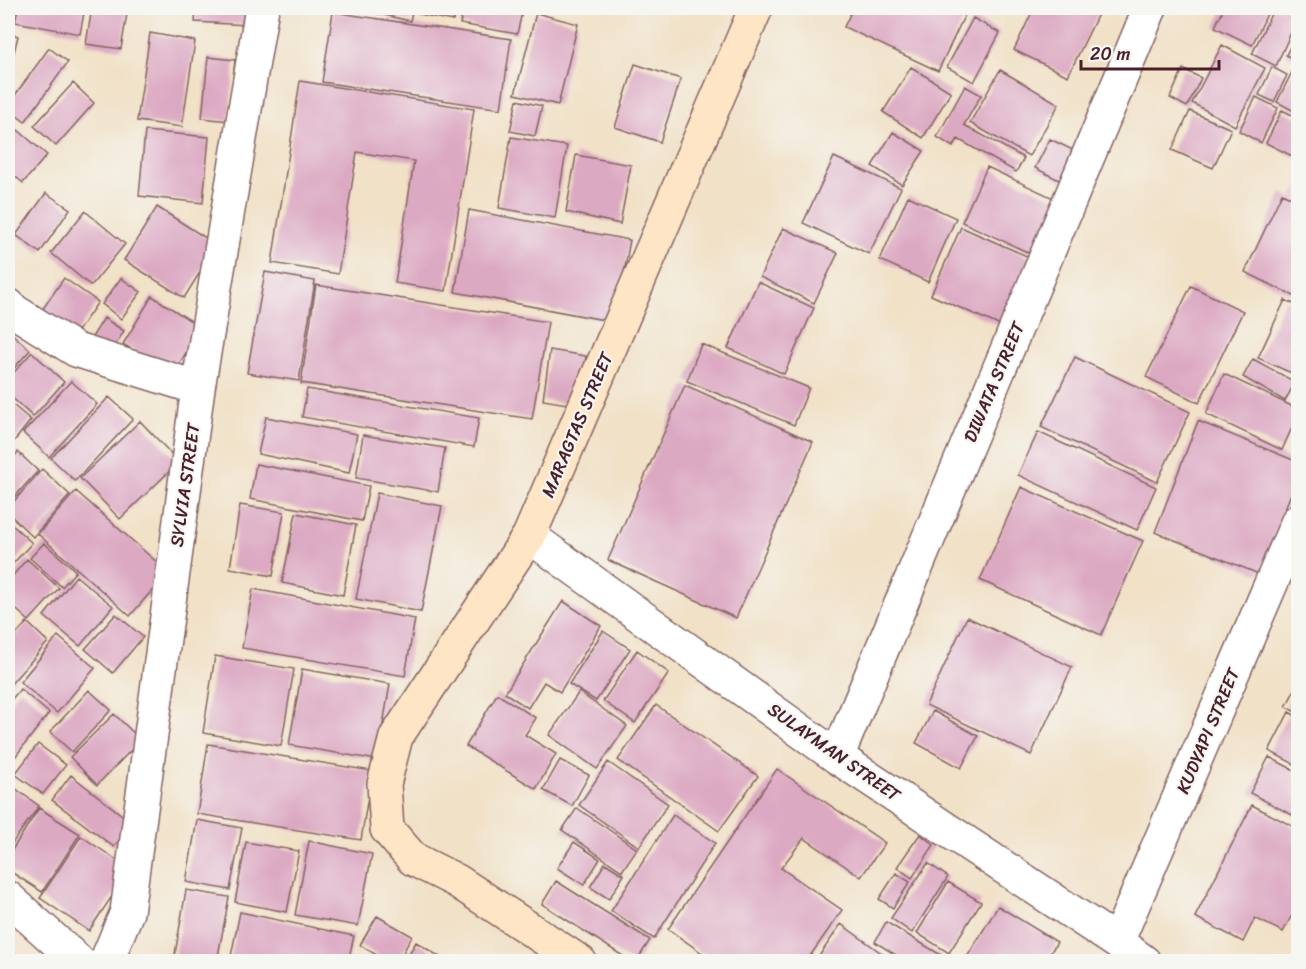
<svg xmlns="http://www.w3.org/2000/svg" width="1306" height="969" font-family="Sriracha,sans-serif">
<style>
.building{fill:#dca9c2}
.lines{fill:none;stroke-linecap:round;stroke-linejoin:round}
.street-casing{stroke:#846362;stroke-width:36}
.secondary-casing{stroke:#846362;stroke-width:36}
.street{stroke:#fff;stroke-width:33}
.secondary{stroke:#fde5c5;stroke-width:33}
.labels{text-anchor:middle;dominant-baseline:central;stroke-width:4.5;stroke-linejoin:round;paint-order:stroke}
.street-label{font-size:18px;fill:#4a1f2b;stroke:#f6f6f2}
</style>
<rect width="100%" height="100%" fill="#f6f6f2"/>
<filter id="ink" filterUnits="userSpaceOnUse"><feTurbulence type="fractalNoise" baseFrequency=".0167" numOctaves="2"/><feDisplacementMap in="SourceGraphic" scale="12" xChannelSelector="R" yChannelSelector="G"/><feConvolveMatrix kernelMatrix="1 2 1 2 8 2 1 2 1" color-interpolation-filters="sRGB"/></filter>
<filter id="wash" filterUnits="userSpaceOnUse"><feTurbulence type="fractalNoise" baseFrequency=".008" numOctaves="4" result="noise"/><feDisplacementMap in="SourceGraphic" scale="24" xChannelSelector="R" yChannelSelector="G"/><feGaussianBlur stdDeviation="1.35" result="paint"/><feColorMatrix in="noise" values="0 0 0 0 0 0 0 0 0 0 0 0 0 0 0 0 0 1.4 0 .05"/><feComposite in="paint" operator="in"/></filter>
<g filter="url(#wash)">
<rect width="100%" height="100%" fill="#f1e1c7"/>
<g id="blocks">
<path class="building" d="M18 8H85L80 34 15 22Z
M92 8H128L121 49 86 44Z
M196 8H248L247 25 195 22Z
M354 8H413L410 21Z
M420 8H456L453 21 419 14Z
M463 8H523L517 34 460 24Z
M853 8H968L938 71 844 27Z
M1034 8H1101L1068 76 1014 50Z
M1224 8H1270L1252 45 1215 27Z
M1274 8H1290L1298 11V17L1276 66 1252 54Z
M333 12 511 39 501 109 322 82Z
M536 13 578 24 558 105 515 94Z
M973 18 1000 33 974 82 947 67Z
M1298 31V62L1286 55Z
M8 33 18 36 8 77Z
M150 33 195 41 182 127 137 121Z
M1222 45 1265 68 1235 126 1192 103Z
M49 48 68 62 25 122 8 109V105Z
M208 57 235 60 229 121 202 118Z
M635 64 681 79 660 142 615 127Z
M1295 66 1298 68V113L1277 102Z
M911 67 951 92 923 138 883 112Z
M1272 67 1287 75 1274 102 1259 95Z
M1183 69 1201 78 1187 107 1170 98Z
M1000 70 1059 104 1029 156 970 123Z
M300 81 474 109 446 291 395 283 414 161 357 152 338 274 272 263Z
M73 83 94 103 56 146 34 126Z
M965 86 981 95 964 125 1024 158 1016 172 958 139 953 147 937 137Z
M1256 97 1278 108 1261 143 1239 131Z
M517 100 542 106 535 136 510 131Z
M1282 110 1298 118V159L1266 143Z
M1190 111 1231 129 1213 168 1172 150Z
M18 130 47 155 23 183 8 170V142Z
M145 131 209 137 203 203 139 196Z
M893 132 924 151 902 185 872 166Z
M511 137 567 146 555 218 499 208Z
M1050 139 1077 152 1063 182 1035 168Z
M576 155 631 165 620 224 566 212Z
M834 157 901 188 869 254 803 223Z
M987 167 1064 203 1038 257 962 222Z
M1298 185V200L1293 197Z
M46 193 70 209 40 253 16 235Z
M1282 193 1298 201V298L1245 272Z
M908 196 956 218 928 282 880 260Z
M157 207 217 245 184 298 124 260Z
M469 210 630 240 615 322 455 292Z
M85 211 125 244 91 286 51 253Z
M961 227 1040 262 1010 330 931 295Z
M783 228 838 253 814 303 760 277Z
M265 272 315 281 299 381 247 373Z
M64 278 98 302 74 337 40 313Z
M121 278 141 292 121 319 102 304Z
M758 282 814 308 784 374 728 348Z
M316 285 548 322 532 419 301 383Z
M1191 286 1243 311 1199 403 1146 377Z
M152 296 202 328 172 375 123 344Z
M1285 300 1298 306V376L1258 358Z
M104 318 124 331 109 355 89 342Z
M11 333 30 350 8 375V336Z
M701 344 809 388 794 425 687 381Z
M550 350 586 356 579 406 543 400Z
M32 352 64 382 33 417 8 394V379Z
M1075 357 1190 412 1157 482 1041 427Z
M1253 359 1295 382 1285 401 1243 377Z
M1224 374 1298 409V414L1282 450 1206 414Z
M71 381 97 404 49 457 23 433Z
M685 385 813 442 736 618 608 560Z
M307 389 479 418 474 447 302 417Z
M109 397 133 419 75 481 51 458Z
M8 401 31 420 8 449Z
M266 417 357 434 349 473 258 454Z
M140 421 179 462 120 519 80 478Z
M1198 421 1298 462V476L1259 574 1155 532Z
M1038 432 1156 487 1137 530 1018 475Z
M363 435 445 448 438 492 356 478Z
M18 452 38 471 8 504V464Z
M256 464 369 486 362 521 250 499Z
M42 469 70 495 33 537 8 513V508Z
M1021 487 1143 541 1101 635 980 580Z
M76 491 168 572 130 616 38 534Z
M377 493 442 506 421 612 356 599Z
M240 505 284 512 273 576 230 568Z
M296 513 356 525 343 595 282 583Z
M8 521 32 543 8 569Z
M44 543 76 571 62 587 30 558Z
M27 559 59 588 29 621 8 602V581Z
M76 576 113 606 80 646 44 616Z
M253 589 415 619 405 676 242 648Z
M563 601 601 626 560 692 544 682 528 708 505 693Z
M116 614 143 637 113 673 85 649Z
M8 615 14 620 8 629Z
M967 617 1072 667 1031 755 926 705Z
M27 622 48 642 8 687V644Z
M603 631 630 649 596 701 569 684Z
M58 636 95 668 57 713 20 682Z
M637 650 669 673 635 723 603 701Z
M215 656 294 669 281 746 203 733Z
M302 669 390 684 377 760 289 745Z
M1298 683V713L1286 707Z
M20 689 49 713 8 766V704Z
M89 690 111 710 72 752 50 732Z
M579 692 627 726 597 769 549 735Z
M497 694 536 718 525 735 556 754 536 789 466 746Z
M656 705 758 776 719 831 618 760Z
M933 711 978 736 961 768 916 743Z
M1289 712 1298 717V766L1269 751Z
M114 714 141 740 97 785 70 757Z
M38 744 66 765 43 794 15 774Z
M208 744 372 771 361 840 197 814Z
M1269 757 1298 772V818L1250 793Z
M560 760 589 775 572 806 543 790Z
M608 762 668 804 639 847 579 805Z
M777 769 885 843 861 877 804 838 781 868 842 910 806 962H715L668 929Z
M71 775 132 823 114 847 52 800Z
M12 786 39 806 8 849V792Z
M1252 805 1298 829V915L1293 913 1283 932 1255 918 1243 942 1195 917Z
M39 808 80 834 42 892 8 870V856Z
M577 808 637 849 622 871 562 830Z
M673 815 715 843 654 939 611 911Z
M197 820 242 828 230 890 186 882Z
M920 834 934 845 912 878 897 867Z
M81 836 130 869 89 931 40 898Z
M309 841 372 854 358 926 295 915Z
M246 842 299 851 287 912 235 902Z
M574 842 600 859 584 885 557 868Z
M605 863 624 875 609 899 590 887Z
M928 863 948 877 912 933 891 918Z
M896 873 910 882 893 908 879 899Z
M556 881 650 940 636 962H632L542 904Z
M948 882 981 902 949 953 917 933Z
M186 890 229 897 217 962H182L174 960Z
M998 906 1057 942 1045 962H964Z
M240 912 354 936 348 962H258L231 956Z
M377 916 412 936 398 962H388L360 945Z
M886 922 941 955 937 962H907L875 942Z
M841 924 894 962H815Z
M416 942 448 962H404Z
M1062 956 1070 962H1058Z"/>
</g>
</g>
<g filter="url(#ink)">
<use href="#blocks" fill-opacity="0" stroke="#846362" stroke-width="1.5"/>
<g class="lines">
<defs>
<path id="street" d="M8 305 14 311 76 350 198 388
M529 536 837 757 1117 942 1144 962
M837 757 1150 8
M8 898 79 962
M1117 942 1298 521
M106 962 127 912 198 388 262 8"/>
<path id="secondary" d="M580 962 457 881 413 859 387 829 384 784 396 737 529 536 756 8"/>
</defs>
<use href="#street" class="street-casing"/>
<use href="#secondary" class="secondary-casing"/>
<use href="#street" class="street"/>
<use href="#secondary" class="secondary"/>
</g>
</g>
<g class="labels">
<g class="street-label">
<text transform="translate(994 382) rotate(-67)">DIWATA STREET</text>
<text transform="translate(577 425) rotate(-67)">MARAGTAS STREET</text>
<text transform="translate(185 485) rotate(-82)">SYLVIA STREET</text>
<text transform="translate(1208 731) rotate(-67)">KUDYAPI STREET</text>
<text transform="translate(834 752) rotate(35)">SULAYMAN STREET</text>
</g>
</g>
<rect width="1306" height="969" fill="none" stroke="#f6f6f2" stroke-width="30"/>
<path d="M1081 60v9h138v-9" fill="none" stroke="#4a1f2b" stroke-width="3"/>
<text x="1090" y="60" font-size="18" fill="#4a1f2b" stroke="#f6f6f2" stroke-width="4.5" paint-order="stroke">20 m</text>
</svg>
